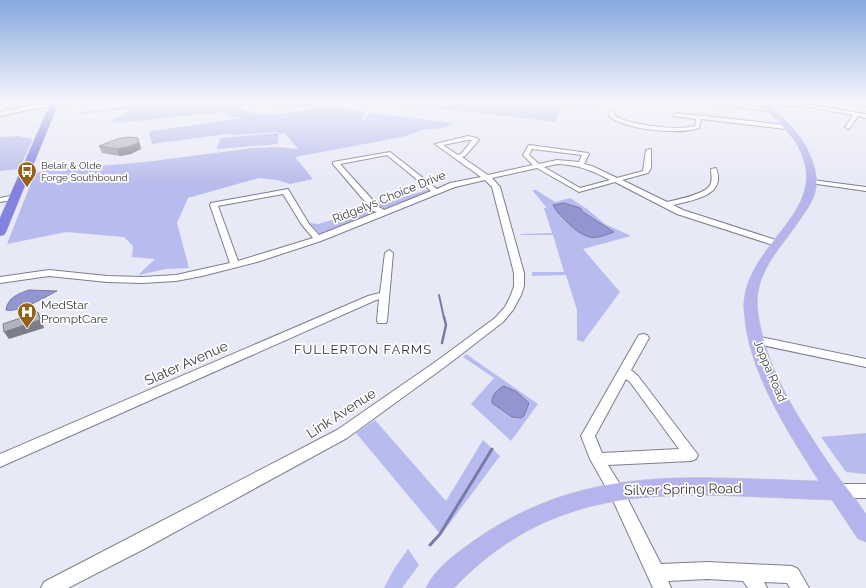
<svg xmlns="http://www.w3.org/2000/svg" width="866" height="588" font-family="Raleway,sans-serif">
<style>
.green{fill:#b8bbed}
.water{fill:#9395d0;stroke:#797aa5}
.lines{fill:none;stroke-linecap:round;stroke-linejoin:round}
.stream-far2{stroke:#797aa5;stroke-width:2}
.stream-far1{stroke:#797aa5;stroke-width:2.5}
.stream{stroke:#797aa5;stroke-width:3}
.minor-casing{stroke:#7d7e8a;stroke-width:2}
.major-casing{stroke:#ccccce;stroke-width:1}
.highway-casing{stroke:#ccccce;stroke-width:1}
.minor{fill:#fff;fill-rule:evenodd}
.major{fill:#b5b4ec;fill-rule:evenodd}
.highway{fill:#8382df;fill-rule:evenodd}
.wall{fill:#999aa6}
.shaded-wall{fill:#7d7d87}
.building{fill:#b2b3c1;stroke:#7d7d87}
.labels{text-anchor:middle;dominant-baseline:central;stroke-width:3.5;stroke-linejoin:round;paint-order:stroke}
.far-poi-label{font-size:10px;fill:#3c3c42;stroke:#fff;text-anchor:start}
.street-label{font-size:12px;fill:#3c3c42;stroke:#fff}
.poi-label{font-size:12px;fill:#3c3c42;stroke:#fff;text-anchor:start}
.neighbourhood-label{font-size:13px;letter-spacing:1px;fill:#30303b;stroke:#fff}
.near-street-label{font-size:14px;fill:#3c3c42;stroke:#fff}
</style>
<rect width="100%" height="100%" fill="#e8e9f7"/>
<path class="green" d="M129 102H293L318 105C312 106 307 107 302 107 283 106 259 98 241 107 255 123 306 108 326 107 339 106 353 110 366 112L361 119 381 120 363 118 372 113 454 123C446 130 432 128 422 130 417 131 412 134 407 136L295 157 313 179 290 184 277 180 259 178 188 198 177 223 189 268 166 269 138 275 155 259 132 257 133 246 124 237 66 232 7 244 35 173 59 167 74 168 145 162 253 148 278 147 298 149 285 134 279 133 278 144 217 149 220 138 279 133 277 132 238 135 226 134 152 144 149 132 152 131 242 118 229 116 223 112 117 123 111 121 133 109 81 114V112L134 105Z
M382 102H599L598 107 563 104 555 122Z
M18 136 33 139 19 169 0 171V137Z
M427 190 429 191 384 209 379 207 375 202 390 201Z
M532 190H536L555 202 570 198 587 209 605 224 631 236 583 249 620 292 583 342 577 340V310L566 275 532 276V272H564L553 235H521L520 234 552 233 544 208H547Z
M369 210 374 214 325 234 319 233 310 223 318 224 332 220 334 221Z
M466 354 538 404 511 441 471 404 494 378 463 357Z
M375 420 446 501 483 440 500 456 441 535 356 433Z
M866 433V474L846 472 821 437Z
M408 549 419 565 402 588H384L394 569Z"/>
<path class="water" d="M564 203 580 208 583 212 614 232C592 241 586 239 569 224 563 218 557 213 553 205Z
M29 290 57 291C45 297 19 313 6 310 8 297 18 294 29 290Z
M504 386 517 392 529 403 524 416 521 418 512 417 492 403C491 395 498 389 504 386Z"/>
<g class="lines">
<path class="stream-far2" d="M439 295 444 318"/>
<path class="stream-far1" d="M442 343 446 325 444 317"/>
<path class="stream" d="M430 545 440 534 492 449"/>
<defs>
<path id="minor" d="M62 102H79L28 110 0 116V112L28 106Z
M708 102H725L772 109 769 111Z
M761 102 810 105 866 114V118L858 116 850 128 848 129 845 127 853 115 810 107 763 104Z
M853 102 866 103V106L853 103Z
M610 111H614V115C626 125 680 131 695 126L696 119 673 116 672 115 675 113 786 125 789 127 786 129 701 119 699 128C679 135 625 130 609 116Z
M468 136 477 138 479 140 465 156 462 157 488 175 533 165 523 155 528 146 530 145 588 153 589 154 584 164 592 166 617 178 643 171 646 150 651 149V168L648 173 622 180 667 202C676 200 706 194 710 185 713 180 711 174 711 169L716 168C727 196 693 200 673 205L683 210 779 241 780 243 779 245H773L677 214 615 182 579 192 537 168 492 178 500 187 524 273V286L521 295 513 310 503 322 446 366 347 438 144 549 68 588H41L44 582 337 430 438 360 495 318 505 307 511 295 514 286V273L492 187 485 180 455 187 321 241 257 262 202 276 176 281 142 283 107 282 49 276 0 283V277L49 270 107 276 142 277 176 275 230 263 210 205 211 203 288 189 309 224 319 235 377 212 373 211 333 164V162L390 152 437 189 450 183 481 177 435 144ZM468 140H472L461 154 458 155 443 145ZM532 149 582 155 579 162 557 160 539 164 529 155ZM387 155 431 191 384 210 379 207 340 164ZM557 164C579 165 591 170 610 180L580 188 544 167ZM283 194 302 225 313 238 238 261 218 206Z
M812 180 866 187V191L810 183V181Z
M15 195H18V199L0 202V198Z
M389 250 393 253 387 321 386 323H378L377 321 379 299 376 300 0 467V454L368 296 380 293 385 253Z
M643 334 647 335 649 338 631 370 638 376 698 455 696 459 691 461 608 465 621 486 661 564 707 562 792 566 798 569 809 588H790L787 583 764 582 767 588H748L743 581 707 579 668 581 671 588H653L611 496 590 459 581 436 637 338 639 335ZM626 379 630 382 679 449 602 453 595 436Z
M756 336 866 359V367L752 343 750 340 752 337Z
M837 484H866V498H837L832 496 829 491 832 486Z"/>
<path id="major" d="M760 102H767C780 116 796 129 805 145 812 158 818 173 816 188 814 199 807 210 801 218 780 250 752 273 758 314 767 374 803 425 836 474 841 481 864 509 866 515 866 523 866 534 866 542L858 539 832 500C688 496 565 472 454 588H426C435 568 458 552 475 540 587 462 692 478 819 481 789 434 751 376 745 320 745 314 743 308 744 302 749 239 836 209 796 143 786 128 772 116 760 102Z"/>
<path id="highway" d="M51 102H59L6 232 4 235 0 236V218Z"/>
</defs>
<use href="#minor" class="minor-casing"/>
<use href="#major" class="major-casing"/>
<use href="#highway" class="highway-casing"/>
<use href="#minor" class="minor"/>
<use href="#major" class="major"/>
<use href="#highway" class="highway"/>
</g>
<path class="wall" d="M138 138 140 145 141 149 131 154 120 156 102 153 99 146Z"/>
<path class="shaded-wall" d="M138 138 140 145 141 149 131 154 120 156 117 149Z
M38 312 42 320 44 328 9 339 4 332Z"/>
<path class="building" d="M128 137 138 138V143L128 147 117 149 99 146 117 139Z
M38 312 40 320 4 332 3 324Z"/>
<linearGradient id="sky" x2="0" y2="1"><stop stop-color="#86a8de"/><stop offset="0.55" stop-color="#f5f5fb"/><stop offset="1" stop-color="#f5f5fb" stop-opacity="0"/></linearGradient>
<rect width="866" height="185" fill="url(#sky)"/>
<defs>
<symbol id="bus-pin" viewBox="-11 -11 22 30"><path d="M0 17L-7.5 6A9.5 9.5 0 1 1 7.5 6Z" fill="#956315" stroke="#fff"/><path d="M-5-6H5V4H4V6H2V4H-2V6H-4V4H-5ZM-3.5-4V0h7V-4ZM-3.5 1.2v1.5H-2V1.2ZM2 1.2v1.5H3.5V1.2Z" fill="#fff"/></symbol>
<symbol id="hospital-pin" viewBox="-11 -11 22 30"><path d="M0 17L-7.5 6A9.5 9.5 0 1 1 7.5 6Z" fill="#956315" stroke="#fff"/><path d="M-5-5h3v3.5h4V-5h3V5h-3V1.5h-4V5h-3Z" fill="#fff"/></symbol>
</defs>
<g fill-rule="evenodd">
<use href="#bus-pin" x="16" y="160" width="22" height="30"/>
<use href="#hospital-pin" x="16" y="301" width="22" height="30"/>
</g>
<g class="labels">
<g class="far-poi-label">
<text x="41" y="165">Belair &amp; Olde<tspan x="41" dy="12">Forge Southbound</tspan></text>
</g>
<g class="street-label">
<text transform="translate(389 197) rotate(-22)">Ridgelys Choice Drive</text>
<text transform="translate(770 371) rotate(67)">Joppa Road</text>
</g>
<g class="poi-label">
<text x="41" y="305">MedStar<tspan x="41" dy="14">PromptCare</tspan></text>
</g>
<g class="neighbourhood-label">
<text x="363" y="349">FULLERTON FARMS</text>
</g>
<g class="near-street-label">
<text transform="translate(186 363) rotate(-24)">Slater Avenue</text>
<text transform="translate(341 413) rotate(-33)">Link Avenue</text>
<text transform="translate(683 489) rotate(-1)">Silver Spring Road</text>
</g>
</g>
</svg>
